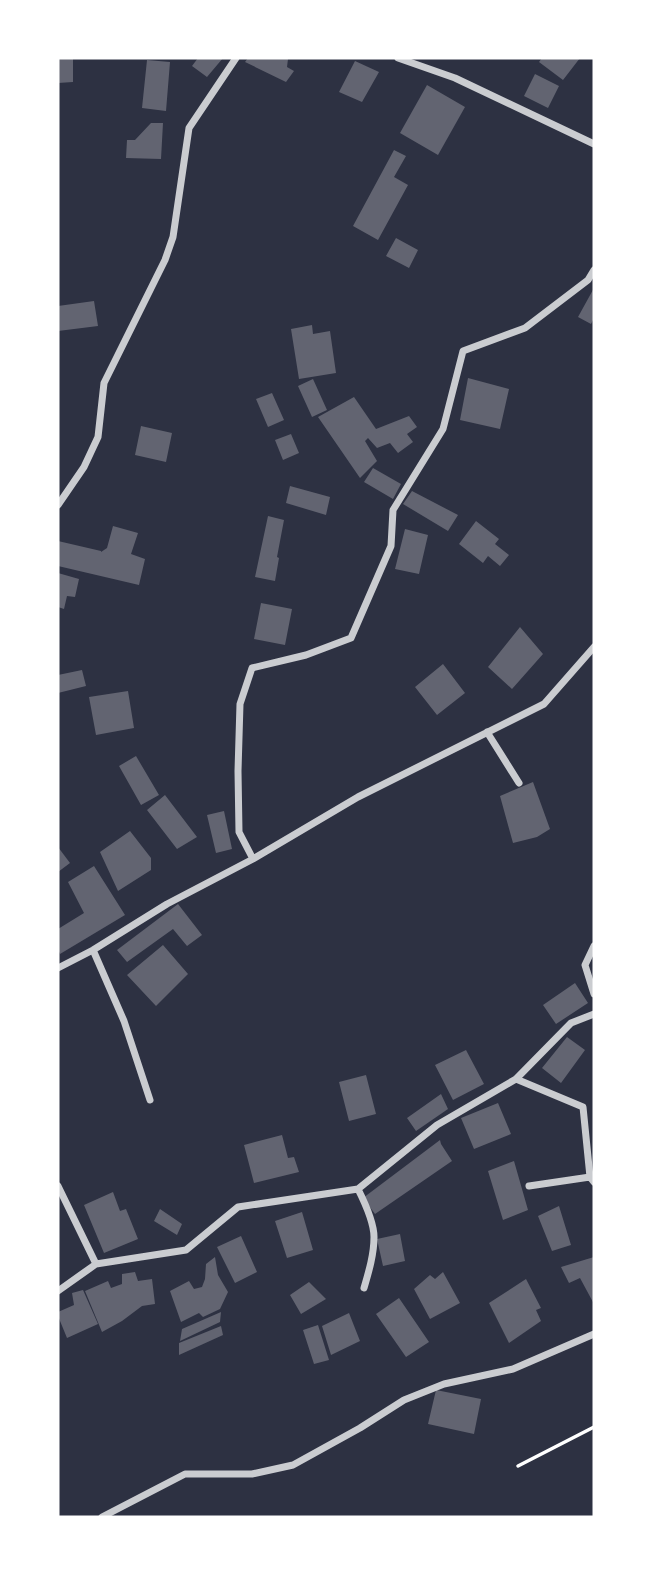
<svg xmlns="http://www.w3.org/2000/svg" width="652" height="1575" font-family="'Exo 2',sans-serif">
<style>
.building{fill:#626471}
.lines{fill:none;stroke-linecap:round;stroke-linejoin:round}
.path{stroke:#fff;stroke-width:3.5}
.minor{stroke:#caccd0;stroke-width:7}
</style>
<rect width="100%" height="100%" fill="#2d3142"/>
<path class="building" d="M58 58H73V82L58 83Z
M198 58H223L207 77 192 66Z
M248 58H286L288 59 287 67 294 71 286 82 245 62Z
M542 58H580L563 80 539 62Z
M147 60 170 62 166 111 142 108Z
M355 61 379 72 362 102 339 92Z
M535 74 559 86 548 108 524 96Z
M427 85 465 107 438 155 400 133Z
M151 123H163L161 159 126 158 127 140H135Z
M394 150 406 156 394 177 408 185 378 240 353 226Z
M396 238 418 250 409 268 386 256Z
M594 288V318L591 324 578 317Z
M94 301 98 326 58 331V306Z
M312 325 313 334 330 331 336 373 299 379 291 329Z
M468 378 509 389 500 429 460 420Z
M313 379 327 410 312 417 298 386Z
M272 393 284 420 268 427 256 399Z
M354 397 376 429 409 416 417 427 407 434 413 442 398 453 390 443 377 448 368 438 365 441 377 461 360 478 318 417Z
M141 426 172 433 166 462 135 455Z
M291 434 299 453 283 460 275 440Z
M373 468 401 484 393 499 364 482Z
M290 486 330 497 326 515 286 503Z
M412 491 458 515 448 531 403 504Z
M268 516 284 520 277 557 279 558 275 581 255 577Z
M476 521 499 539 495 544 509 555 500 566 488 556 483 563 459 544Z
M113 526 138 533 131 554 145 559 139 585 58 566V541L101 551V552L107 548Z
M405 529 428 535 419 574 395 569Z
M58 573 79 579 75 597 67 596 64 609 58 607Z
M261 603 292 609 285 645 254 639Z
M520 627 543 654 512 689 488 667Z
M443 664 465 693 437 715 415 687Z
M82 670 86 686 58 693V675Z
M128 691 134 728 96 735 89 697Z
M136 756 159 795 141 805 119 766Z
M533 782 550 829 537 837 513 843 500 796Z
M165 795 197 837 177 849 147 810Z
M224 811 232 849 216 853 207 815Z
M130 831 151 858V870L118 891 100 852Z
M58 847 70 863 58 872Z
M94 866 125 915 60 954 58 949V929L84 913 68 882Z
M178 904 202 935 187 946 173 929 127 962 117 950Z
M163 945 188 974 156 1006 127 975Z
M575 983 588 1003 556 1024 543 1005Z
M567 1037 585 1050 561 1083 542 1068Z
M466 1050 484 1084 453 1100 435 1065Z
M366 1075 376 1114 349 1121 339 1082Z
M441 1094 448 1109 416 1131 407 1118Z
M498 1103 511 1134 474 1149 461 1118Z
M282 1135 288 1158 294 1157 299 1172 254 1183 244 1145Z
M440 1140 441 1144 452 1161 375 1214 363 1198Z
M514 1161 528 1210 503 1220 488 1171Z
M113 1192 120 1211 126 1209 138 1239 104 1253 84 1205Z
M559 1206 571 1245 552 1251 538 1216Z
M160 1209 182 1224 177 1235 154 1221Z
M302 1212 313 1250 287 1258 275 1221Z
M400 1234 405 1261 383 1266 377 1239Z
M241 1236 257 1272 235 1283 217 1247Z
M215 1257 218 1275 228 1292 220 1309 203 1317 199 1313 181 1322 170 1291 189 1281 194 1289 202 1287 205 1279 206 1264Z
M594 1257V1304L580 1278 569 1283 561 1267Z
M135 1272 138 1281 152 1279 155 1304 142 1306 122 1321 102 1332 85 1291 108 1281 111 1288 122 1284V1274Z
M443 1272 460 1303 430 1319 414 1289 430 1275 435 1279Z
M526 1279 541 1308 536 1310 541 1321 509 1343 489 1303Z
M309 1282 326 1299 301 1314 290 1295Z
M83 1290 98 1324 67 1338 58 1316V1312L74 1305 72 1293Z
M399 1298 429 1342 406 1357 376 1314Z
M221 1312 220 1322 180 1341 182 1329Z
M349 1313 360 1341 331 1355 322 1326Z
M318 1325 329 1360 314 1364 303 1330Z
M221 1326 223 1335 179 1355V1343Z
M436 1390 481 1399 474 1434 428 1424Z"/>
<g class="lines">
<path class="path" d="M518 1466 594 1427"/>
<path class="minor" d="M398 58 455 78 594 144
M58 505 84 467 98 437 104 383 165 260 173 237 189 128 236 58
M487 732 519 783
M253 859 239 832 238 771 240 704 252 668 306 655 351 638 391 546 393 510 443 429 463 351 525 328 588 280 594 270
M594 946 585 965 594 994
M93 950 124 1021 150 1100
M58 968 93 950 167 904 253 859 358 797 544 704 594 647
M516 1079 583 1107 590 1177 594 1182
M58 1186 96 1264 186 1250 238 1207 358 1189 437 1125 516 1079 571 1023 594 1014
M529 1186 590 1177
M358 1189C364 1201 374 1224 374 1237 374 1254 369 1271 364 1288
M58 1291 96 1264
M102 1517 185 1474H252L293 1465 360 1428 404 1400 444 1384 513 1369 594 1334"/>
</g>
<rect width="652" height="1575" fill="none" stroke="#ffffff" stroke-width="119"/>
</svg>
